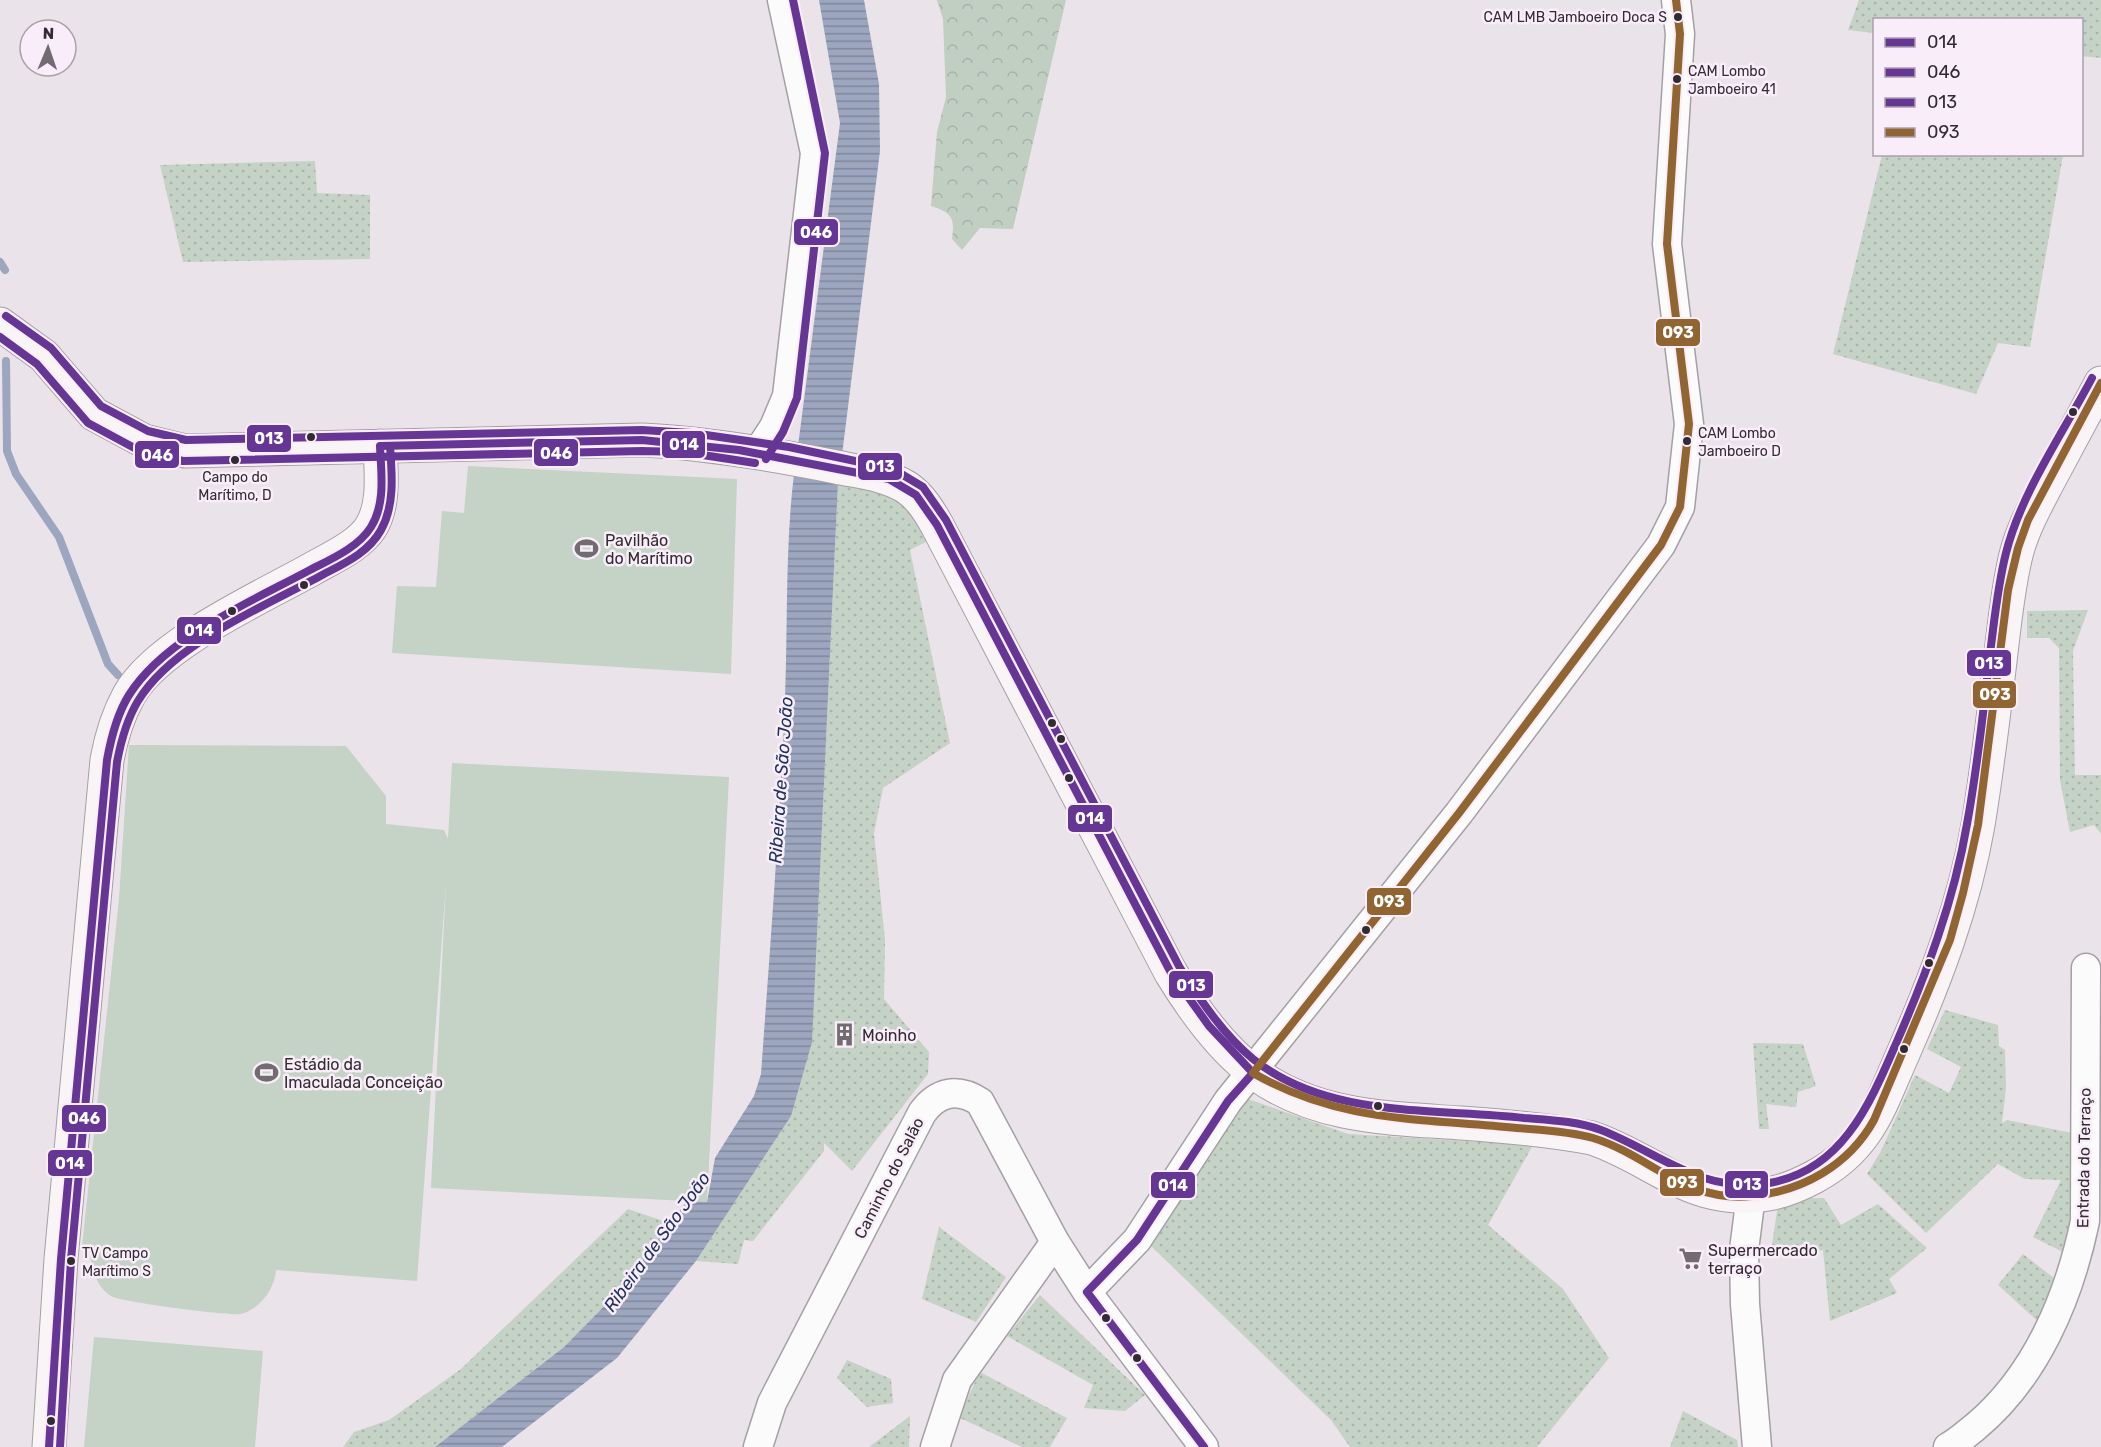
<svg xmlns="http://www.w3.org/2000/svg" width="2101" height="1447" font-family="Rubik,sans-serif">
<style>
.grass{fill:url(#grass-dots)}
.forest{fill:url(#forest-crowns)}
.pitch{fill:#c5d2c6}
.water{fill:url(#water-rules)}
.lines{fill:none;stroke-linecap:round;stroke-linejoin:round}
.stream{stroke:#9ca6bf;stroke-width:8}
.minor-casing{stroke:#a5a0a5;stroke-width:31}
.secondary-casing{stroke:#a5a0a5;stroke-width:35}
.minor{stroke:#fcfbfc;stroke-width:28}
.secondary{stroke:#f9f5f6;stroke-width:33}
.bus-1-casing{stroke:#faedfa;stroke-width:12}
.bus-2-casing{stroke:#faedfa;stroke-width:12}
.bus-3-casing{stroke:#faedfa;stroke-width:12}
.bus-4-casing{stroke:#faedfa;stroke-width:12}
.bus-1{stroke:#663695;stroke-width:8}
.bus-2{stroke:#663695;stroke-width:8}
.bus-3{stroke:#663695;stroke-width:8}
.bus-4{stroke:#906532;stroke-width:8}
.bus-dot{fill:#312c31;stroke:#faedfa;stroke-width:2}
.labels{text-anchor:middle;dominant-baseline:central;stroke-width:5;stroke-linejoin:round;paint-order:stroke}
.bus-label{font-size:14px;fill:#312c31;stroke:#faedfa;text-anchor:start}
.poi-label{font-size:16px;fill:#312c31;stroke:#faedfa;text-anchor:start}
.street-label{font-size:16px;fill:#312c31;stroke:#faedfa}
.water-label{font-size:18px;font-style:italic;fill:#1d325e;stroke:#faedfa}
.line-badge{stroke:#faedfa;stroke-width:2}
.badge-label{font-size:16px;text-anchor:middle;font-weight:bold;fill:#fff}
</style>
<defs>
<pattern id="grass-dots" width="8" height="8" patternUnits="userSpaceOnUse" patternTransform="scale(1.5)"><rect width="8" height="8" fill="#c5d2c6"/><path d="M2 2h.1M6 6h.1" fill="none" stroke="#aab4ab" stroke-width="1.8" stroke-linecap="round"/></pattern>
<pattern id="forest-crowns" width="20" height="18" patternUnits="userSpaceOnUse" patternTransform="scale(1.5)"><rect width="20" height="18" fill="#c1cfc2"/><path d="M2 6a3 3 0 1 1 6 0M12 15a3 3 0 1 1 6 0" fill="none" stroke="#a6b2a7"/></pattern>
<pattern id="water-rules" width="6" height="5" patternUnits="userSpaceOnUse" patternTransform="scale(1.5)"><rect width="6" height="5" fill="#9ca6bf"/><path d="M0 2.5h6" fill="none" stroke="#80879c"/></pattern>
</defs>
<rect width="100%" height="100%" fill="#eae3e9"/>
<path class="grass" d="M1859 0H2101V58L2082 56V20H1874V33L1848 30Z
M1882 155H2063L2030 347 1998 343 1976 394 1833 354Z
M315 161 317 193 370 195V259L183 262 160 165Z
M838 482 901 498 928 541 910 550 950 743 883 788 874 833 885 940 884 999 929 1052 928 1074 852 1171 824 1143V1151L753 1241 744 1240 738 1264 696 1261 791 1116 817 932Z
M2088 610 2073 651 2075 775H2101V834L2094 825 2070 832 2060 780 2059 648 2049 638H2027V611Z
M1945 1010 1998 1025 1999 1046 2005 1050 2006 1088 2002 1123 2007 1120 2072 1133 2075 1158 2069 1255 2033 1237 2061 1180 2025 1179 1998 1164 1926 1233 1867 1174 1881 1151 1915 1075 1949 1093 1961 1067 1927 1049Z
M1753 1043 1803 1044 1816 1086 1798 1092 1796 1107 1766 1104 1769 1129H1759Z
M1248 1099 1348 1134 1533 1145 1488 1225 1563 1289 1609 1358 1537 1447H1350L1331 1420 1149 1244Z
M1779 1198H1824L1841 1225 1878 1204 1927 1248 1889 1279 1897 1293 1830 1321 1823 1250 1770 1258Z
M628 1209 672 1224 620 1290 564 1347 435 1447H343L354 1432 389 1420 461 1369Z
M939 1227 1006 1277 976 1322 922 1299Z
M2023 1254 2063 1285 2044 1327 1998 1285Z
M1040 1295 1145 1395 1125 1411 1084 1408 1093 1385 1007 1336Z
M847 1360 891 1379 893 1403 867 1407 837 1378Z
M980 1372 1067 1418 1050 1447H1022L958 1417Z
M1683 1411 1737 1440 1738 1447H1670Z
M910 1416 909 1447H869Z"/>
<path class="forest" d="M937 0H1066L1013 229 980 228 962 250 952 239C955 217 952 213 931 206L937 132 946 97 943 19Z"/>
<path class="pitch" d="M468 466 737 479 731 674 392 653 397 586 436 587 442 511 464 513Z
M129 745 346 746 386 796V824L444 830 448 839 452 763 729 777 707 1202 431 1188 446 883 417 1281 276 1270C275 1288 260 1310 240 1314 230 1316 120 1302 111 1296 95 1286 90 1265 90 1247H82L119 899Z
M94 1337 263 1351 255 1447H84Z"/>
<path class="water" d="M819 0H864L879 84 880 151 842 455 798 446 840 123Z
M794 474 838 482 812 1042 791 1116 696 1261 617 1358 502 1447H435L564 1347 620 1290 687 1201 707 1202 715 1158 754 1096 761 1074C770 948 780 823 785 697 788 623 785 548 794 474Z"/>
<g class="lines">
<path class="stream" d="M0 262 5 270
M6 361 7 451 16 474 59 537 108 664 118 675"/>
<defs>
<path id="minor" d="M757 453 774 427 787 396 815 153 782 0
M1751 1195 1744 1250 1745 1304 1757 1447
M1087 1292 1137 1240 1228 1101 1459 813 1661 545 1680 507 1689 424 1667 244 1680 34 1676 0
M758 1447 772 1403 922 1113C937 1092 957 1087 980 1102L1055 1242 1087 1292 1204 1447
M935 1447 957 1380 1055 1242
M1948 1447C1958 1442 1966 1434 1974 1428 2036 1377 2069 1298 2085 1221L2086 968"/>
<path id="secondary" d="M0 324 44 356 94 414 144 441 185 451 642 440C707 443 771 454 836 467 859 472 885 474 906 487 920 496 929 511 937 525L1171 973C1193 1009 1221 1049 1256 1074 1317 1118 1389 1118 1461 1123 1505 1126 1549 1130 1592 1138 1659 1161 1694 1209 1773 1193 1787 1190 1801 1184 1814 1177 1868 1148 1879 1108 1902 1056 1935 981 1964 906 1978 825 1988 765 1995 704 2002 644 2006 612 2009 581 2017 551 2024 526 2037 503 2049 480 2066 448 2084 415 2101 383
M49 1447 61 1259 107 760C111 738 118 715 129 695 158 644 260 598 312 569 331 558 359 546 371 527 385 504 381 472 380 446"/>
</defs>
<use href="#minor" class="minor-casing"/>
<use href="#secondary" class="secondary-casing"/>
<use href="#minor" class="minor"/>
<use href="#secondary" class="secondary"/>
<defs>
<path id="bus-1" d="M380 446 642 440 739 450 889 479 916 495 937 525 1171 973 1209 1026 1253 1073
M1087 1292 1137 1240 1228 1101 1253 1073
M1087 1292 1204 1447
M49 1447 61 1259 107 760C111 738 117 714 129 695 165 638 250 602 308 571 329 560 358 548 371 527 386 503 381 472 380 446"/>
<path id="bus-2" d="M0 337 37 364 88 423 140 451 183 461 642 451 683 452 755 463
M766 459 783 432 797 398 825 153 793 0
M60 1447 71 1260 117 762C121 741 127 719 138 701 173 643 266 606 324 574 345 563 369 552 381 530 395 505 392 474 390 446"/>
<path id="bus-3" d="M6 316 51 348 101 406 148 431 186 440 642 430 692 433 789 447 893 469 923 487 946 520 1180 968C1201 1001 1223 1034 1253 1059 1328 1119 1434 1108 1524 1118 1549 1120 1577 1121 1601 1130 1660 1153 1701 1194 1769 1183 1841 1171 1869 1106 1895 1046 1926 975 1954 901 1967 824 1977 770 1983 716 1989 661 1994 625 1997 588 2006 553 2021 493 2063 433 2092 378"/>
<path id="bus-4" d="M1676 0 1680 34 1667 244 1689 424 1680 507 1661 545 1459 813 1253 1073C1340 1123 1420 1118 1517 1128 1541 1130 1569 1131 1593 1138 1651 1156 1685 1203 1752 1196 1803 1191 1849 1165 1874 1120L1950 940 1963 893 1978 825 2008 590 2018 548 2028 520 2101 383"/>
</defs>
<use href="#bus-1" class="bus-1-casing"/>
<use href="#bus-2" class="bus-2-casing"/>
<use href="#bus-3" class="bus-3-casing"/>
<use href="#bus-4" class="bus-4-casing"/>
<use href="#bus-1" class="bus-1"/>
<use href="#bus-2" class="bus-2"/>
<use href="#bus-3" class="bus-3"/>
<use href="#bus-4" class="bus-4"/>
</g>
<defs>
<symbol id="stadium-bare" viewBox="-9 -9 18 18"><path d="M0-5a6.5 5 0 1 0 0 10a6.5 5 0 1 0 0-10ZM-3.5-1.8h7v3.6h-7Z" fill="#726c71" stroke="#faedfa" stroke-width="2.5" paint-order="stroke"/></symbol>
<symbol id="building-bare" viewBox="-9 -9 18 18"><path d="M-4-6H4V6H1V3H-1V6H-4ZM-2.5-4.3h1.7v1.8h-1.7ZM.8-4.3h1.7v1.8H.8ZM-2.5-1h1.7V.8h-1.7ZM.8-1h1.7V.8H.8Z" fill="#726c71" stroke="#faedfa" stroke-width="2.5" paint-order="stroke"/></symbol>
<symbol id="supermarket-bare" viewBox="-9 -9 18 18"><path d="M-6-5.5h2.5l.6 2H6L4.5 2H-2.5L-4.4-4H-6ZM-1.5 3.2a1.3 1.3 0 1 0 .1 0ZM3 3.2a1.3 1.3 0 1 0 .1 0Z" fill="#726c71" stroke="#faedfa" stroke-width="2.5" paint-order="stroke"/></symbol>
</defs>
<g fill-rule="evenodd">
<use href="#stadium-bare" x="570" y="532" width="33" height="33"/>
<use href="#building-bare" x="828" y="1018" width="33" height="33"/>
<use href="#stadium-bare" x="250" y="1056" width="33" height="33"/>
<use href="#supermarket-bare" x="1674" y="1242" width="33" height="33"/>
</g>
<g class="bus-dot">
<circle cx="1678" cy="17" r="5"/>
<circle cx="1677" cy="79" r="5"/>
<circle cx="2073" cy="412" r="5"/>
<circle cx="311" cy="437" r="5"/>
<circle cx="1687" cy="441" r="5"/>
<circle cx="235" cy="460" r="5"/>
<circle cx="304" cy="585" r="5"/>
<circle cx="232" cy="611" r="5"/>
<circle cx="1052" cy="723" r="5"/>
<circle cx="1061" cy="739" r="5"/>
<circle cx="1069" cy="778" r="5"/>
<circle cx="1366" cy="930" r="5"/>
<circle cx="1929" cy="963" r="5"/>
<circle cx="1904" cy="1049" r="5"/>
<circle cx="1378" cy="1106" r="5"/>
<circle cx="71" cy="1261" r="5"/>
<circle cx="1106" cy="1318" r="5"/>
<circle cx="1137" cy="1358" r="5"/>
<circle cx="51" cy="1421" r="5"/>
</g>
<g class="labels">
<g class="bus-label">
<text x="1667" y="17" text-anchor="end">CAM LMB Jamboeiro Doca S</text>
<text x="1688" y="71">CAM Lombo<tspan x="1688" dy="18">Jamboeiro 41</tspan></text>
<text x="1698" y="433">CAM Lombo<tspan x="1698" dy="18">Jamboeiro D</tspan></text>
<text x="235" y="477" text-anchor="middle">Campo do<tspan x="235" dy="18">Marítimo, D</tspan></text>
<text x="82" y="1253">TV Campo<tspan x="82" dy="18">Marítimo S</tspan></text>
</g>
<g class="poi-label">
<text x="605" y="540">Pavilhão<tspan x="605" dy="18">do Marítimo</tspan></text>
<text x="862" y="1035">Moinho</text>
<text x="284" y="1064">Estádio da<tspan x="284" dy="18">Imaculada Conceição</tspan></text>
<text x="1708" y="1250">Supermercado<tspan x="1708" dy="18">terraço</tspan></text>
</g>
<g class="street-label">
<text transform="translate(2084 1158) rotate(-89)">Entrada do Terraço</text>
<text transform="translate(889 1178) rotate(-63)">Caminho do Salão</text>
</g>
<g class="water-label">
<text transform="translate(781 780) rotate(-86)">Ribeira de São João</text>
<text transform="translate(657 1242) rotate(-54)">Ribeira de São João</text>
</g>
</g>
<g class="line-badge">
<rect x="793" y="218" width="46" height="28" rx="6" fill="#663695"/>
<rect x="1655" y="318" width="46" height="29" rx="6" fill="#906532"/>
<rect x="246" y="424" width="46" height="29" rx="6" fill="#663695"/>
<rect x="661" y="430" width="45" height="29" rx="6" fill="#663695"/>
<rect x="533" y="438" width="46" height="29" rx="6" fill="#663695"/>
<rect x="134" y="440" width="46" height="29" rx="6" fill="#663695"/>
<rect x="857" y="452" width="46" height="29" rx="6" fill="#663695"/>
<rect x="176" y="616" width="46" height="29" rx="6" fill="#663695"/>
<rect x="1966" y="649" width="46" height="28" rx="6" fill="#663695"/>
<rect x="1972" y="680" width="45" height="29" rx="6" fill="#906532"/>
<rect x="1067" y="804" width="46" height="29" rx="6" fill="#663695"/>
<rect x="1366" y="887" width="46" height="29" rx="6" fill="#906532"/>
<rect x="1168" y="970" width="46" height="29" rx="6" fill="#663695"/>
<rect x="61" y="1104" width="46" height="29" rx="6" fill="#663695"/>
<rect x="47" y="1149" width="46" height="28" rx="6" fill="#663695"/>
<rect x="1659" y="1168" width="46" height="29" rx="6" fill="#906532"/>
<rect x="1724" y="1170" width="45" height="29" rx="6" fill="#663695"/>
<rect x="1150" y="1171" width="46" height="28" rx="6" fill="#663695"/>
</g>
<g class="badge-label">
<text x="816" y="238">046</text>
<text x="1678" y="338">093</text>
<text x="269" y="444">013</text>
<text x="684" y="450">014</text>
<text x="556" y="459">046</text>
<text x="157" y="461">046</text>
<text x="880" y="472">013</text>
<text x="199" y="636">014</text>
<text x="1989" y="669">013</text>
<text x="1995" y="700">093</text>
<text x="1090" y="824">014</text>
<text x="1389" y="907">093</text>
<text x="1191" y="991">013</text>
<text x="84" y="1124">046</text>
<text x="70" y="1169">014</text>
<text x="1682" y="1188">093</text>
<text x="1747" y="1190">013</text>
<text x="1173" y="1191">014</text>
</g>
<rect x="1873" y="18" width="210" height="138" fill="#faedfa" stroke="#aaa0aa" stroke-width="1.5"/>
<rect x="1885" y="38" width="30" height="9" fill="#663695" stroke="#aaa0aa" stroke-width="1.5"/>
<text x="1927" y="48" font-size="18" fill="#312c31">014</text>
<rect x="1885" y="68" width="30" height="9" fill="#663695" stroke="#aaa0aa" stroke-width="1.5"/>
<text x="1927" y="78" font-size="18" fill="#312c31">046</text>
<rect x="1885" y="98" width="30" height="9" fill="#663695" stroke="#aaa0aa" stroke-width="1.5"/>
<text x="1927" y="108" font-size="18" fill="#312c31">013</text>
<rect x="1885" y="128" width="30" height="9" fill="#906532" stroke="#aaa0aa" stroke-width="1.5"/>
<text x="1927" y="138" font-size="18" fill="#312c31">093</text>
<g transform="translate(48 48) rotate(2)"><circle r="28" fill="#faedfa" stroke="#aaa0aa" stroke-width="1.5"/>
<path d="M0-4.5L10 22L0 15L-10 22Z" fill="#726c71"/>
<text y="-9" font-size="16" font-weight="bold" text-anchor="middle" fill="#312c31">N</text>
</g>
</svg>
